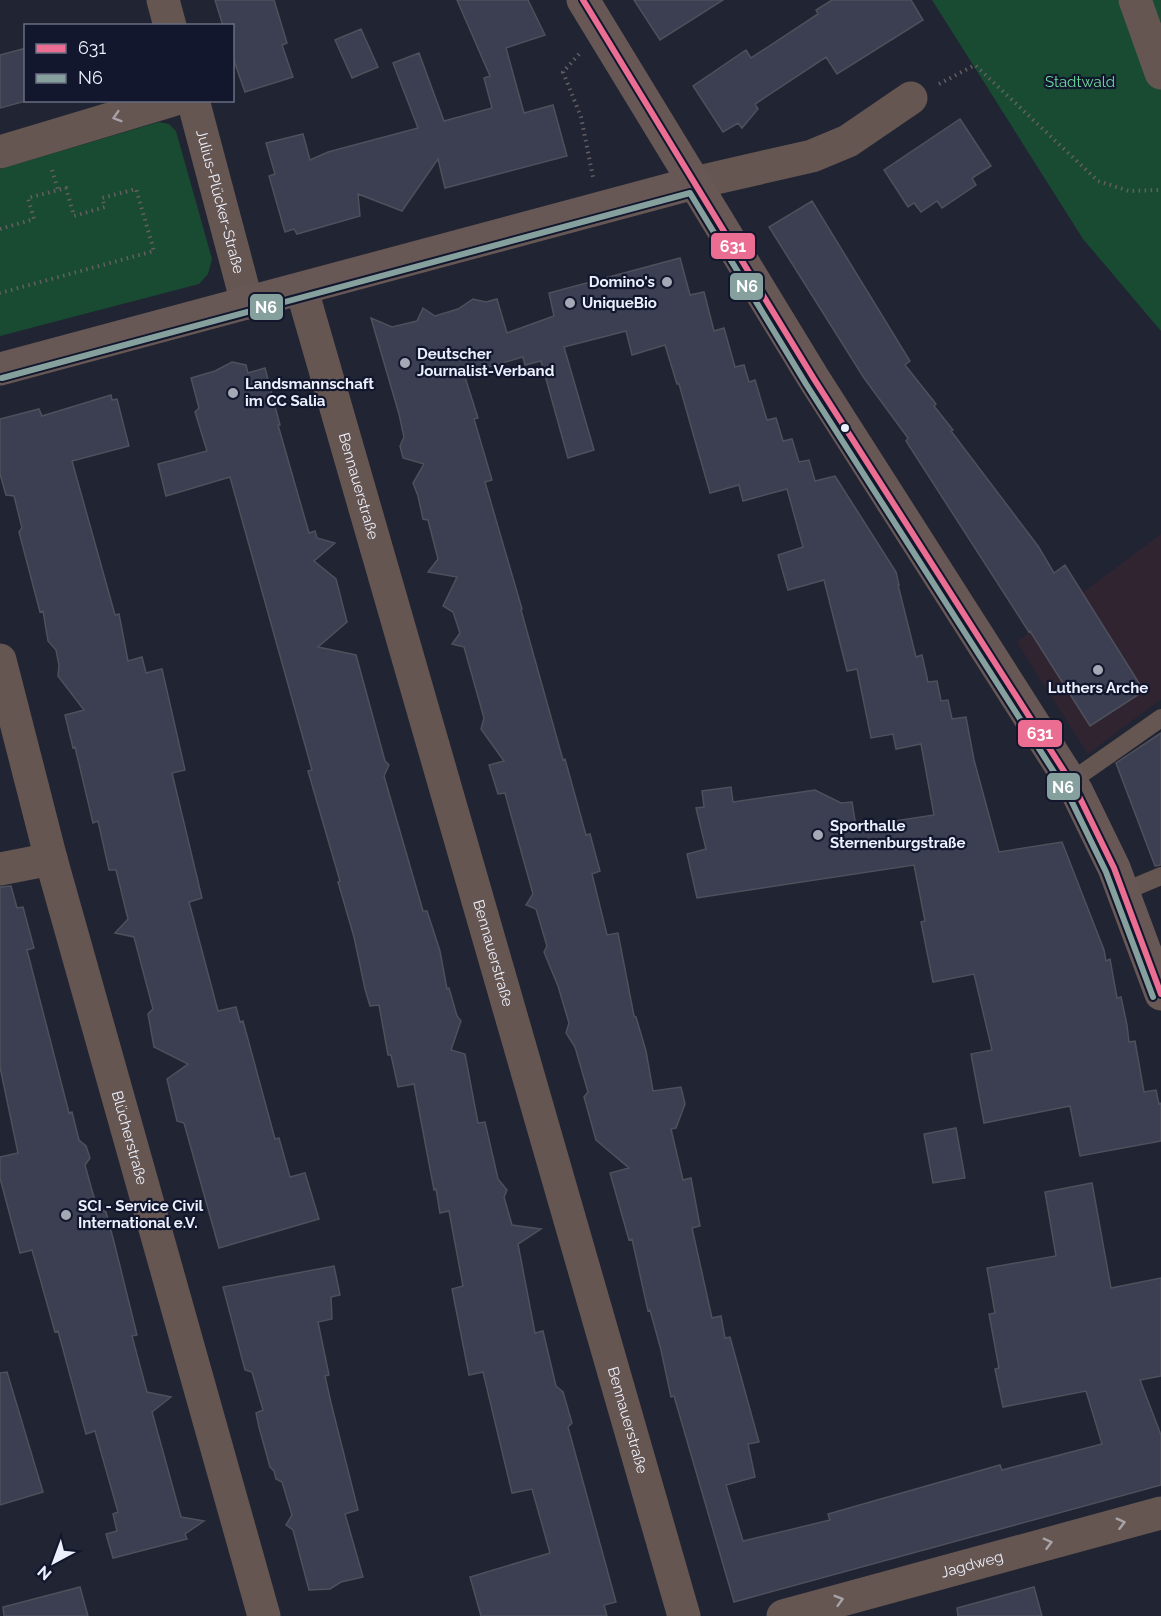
<svg xmlns="http://www.w3.org/2000/svg" width="1161" height="1616" font-family="Raleway,sans-serif">
<style>
.education{fill:#302430}
.green{fill:#184b32}
.building{fill:#3c3f51;stroke:#4e505c;stroke-width:1.5}
.lines{fill:none;stroke-linecap:round;stroke-linejoin:round}
.path{stroke:#655f61;stroke-width:4;stroke-dasharray:1.5 4.5;stroke-linecap:butt}
.lane{stroke:#655652;stroke-width:18}
.street{stroke:#655652;stroke-width:33}
.secondary{stroke:#675856;stroke-width:33}
.bus-1-casing{stroke:#12172e;stroke-width:10}
.bus-2-casing{stroke:#12172e;stroke-width:10}
.bus-1{stroke:#eb6d92;stroke-width:6}
.bus-2{stroke:#85a09d;stroke-width:6}
.oneway{stroke:#a8a3a8}
.poi-dot{fill:#a5a9b6;stroke:#12172e;stroke-width:2}
.bus-dot{fill:#ecf0fd;stroke:#12172e;stroke-width:2}
.labels{text-anchor:middle;dominant-baseline:central;stroke-width:4.5;stroke-linejoin:round;paint-order:stroke}
.park-label{font-size:15px;fill:#6edb9c;stroke:#12172e}
.street-label{font-size:15px;fill:#ecf0fd;stroke:#12172e}
.poi-label{font-size:15px;font-weight:bold;fill:#ecf0fd;stroke:#12172e;text-anchor:start}
.line-badge{stroke:#12172e;stroke-width:2}
.badge-label{font-size:16px;text-anchor:middle;font-weight:bold;fill:#fff}
</style>
<rect width="100%" height="100%" fill="#212432"/>
<path class="education" d="M1161 534V699L1088 754 1017 642Z"/>
<path class="green" d="M932 0H1161V331L1083 239Z
M159 122 169 124 176 131 212 259 208 274 199 284 0 336V169Z"/>
<path class="building" d="M215 0H274L287 43 282 45 293 77 245 92 232 55V26H223Z
M457 0H528L545 35 506 48 524 113 553 105 567 156 445 188 438 159 402 211 358 194 360 216 297 234 294 229 285 232 269 176 275 174 266 143 303 134 310 160 328 152 418 128 393 63 419 53 444 121 492 108 484 78 490 76Z
M634 0H723L660 40Z
M832 0H911L923 20 837 74 826 57 755 104 758 109 742 128 738 123 723 132 693 86 746 50 751 58 818 14 816 10Z
M361 29 378 67 352 78 335 40Z
M26 48V101L0 108V55Z
M960 119 991 166 972 178 976 185 942 208 937 201 921 212 914 203 908 207 884 170Z
M812 201 910 361 905 365 936 404 934 406 953 430 951 431 1038 546 1054 573 1065 565 1144 691 1090 726 1030 631 1029 632 906 441 908 438 864 378 769 227Z
M680 258 690 295 704 292 714 331 724 328 735 367 744 365 749 382 755 380 767 420 776 418 783 441 792 439 799 462 809 460 815 481 835 476 896 572 899 585H898L916 657 922 655 928 682 937 681 941 701 948 700 952 719 966 717 974 760 999 852 1062 842 1104 950 1106 961 1110 959 1117 998 1121 997 1127 1025 1129 1042 1135 1041 1144 1092 1156 1090 1159 1104 1161 1103V1141L1080 1156 1070 1106 984 1123 971 1054 992 1050 974 974 933 982 921 922 925 921 914 865 697 898 687 854 706 849 696 808 704 807 702 791 731 787 733 802 815 790 841 803 852 802 856 827 934 815 921 744 896 749 893 734 871 738 857 669 847 671 824 580 788 590 778 555 803 547 787 489 743 501 739 485 710 493 679 384H677L665 345 632 355 626 331 564 347 594 450 568 458 541 361 525 365 523 357 464 374 478 418 474 419 492 480 485 482 522 609 521 610 563 760 565 759 586 835 590 834 600 871 592 874 607 935 618 933 634 1016 636 1017 646 1051 653 1091 681 1087 685 1104 676 1128 671 1129 683 1180 691 1178 700 1226 692 1228 712 1318 721 1316 725 1338 730 1337 759 1442 748 1444 755 1477 726 1485 743 1541 830 1520 828 1514 1000 1465 1002 1470 1102 1444 1086 1391 1003 1407 995 1369 999 1368 989 1314 995 1313 987 1268 1056 1256 1045 1192 1092 1183 1111 1288 1161 1278V1376L1140 1380 1161 1435V1485L734 1602 674 1396 671 1397 661 1350 650 1310 648 1311 632 1239 629 1240 610 1173 629 1168 596 1140 584 1097 588 1092 575 1047 566 1033 569 1023 558 986 544 952 547 946 536 909 526 905 533 894 511 815 505 793 498 794 489 765 504 761 481 729 484 718 464 647 452 644 460 633 453 612 443 606 457 577 428 572 438 559 428 520 423 519 418 496 413 483 424 464 403 458 400 446 404 437 399 414 371 318 392 327 417 321 423 308 435 316 458 309 473 299 486 302 497 299 507 333 554 316 549 293Z
M232 362 246 365 248 373 265 368 280 425H278L309 533 315 531 317 538 335 543 314 561 336 579 347 622 318 647 356 655 385 761 389 765 384 776 423 911H427L440 951 447 989 449 988 457 1016 461 1021 451 1050 465 1054 478 1123 485 1122 498 1179 507 1190 504 1197 512 1225 541 1229 518 1244 535 1333 543 1331 556 1386 563 1392 572 1423 568 1427 616 1602 604 1605 607 1616H481L470 1577 550 1553 532 1489 512 1493 483 1372 469 1375 452 1289 463 1286 449 1211 440 1213 436 1189 434 1190 414 1084 398 1087 391 1055H388L379 1005 370 1006 365 989 354 937 338 882 340 881 308 771 312 770 230 477 166 496 158 464 207 451 195 412 199 408 191 378 215 371Z
M111 395 112 400 117 399 129 446 72 461 115 615 119 614 128 661 142 657 146 673 162 669 185 770 172 773 202 898 189 902 218 1011 236 1007 240 1022 243 1021 275 1139 279 1138 290 1177 305 1173 319 1219 219 1248 184 1123 177 1121 167 1079 188 1064 154 1047 148 1014 153 1009 134 937 115 933 128 919 116 870H109L98 821 93 823 75 747 73 748 65 715 84 710 58 676 59 665 56 650 48 641 43 611 40 612 19 532 22 528 14 496 6 495 0 474V419L39 409 42 416Z
M1161 733V865L1155 866 1116 763Z
M11 886 17 908 23 907 34 948 27 950 69 1113 72 1112 79 1140 86 1146 90 1158 85 1165 91 1187 97 1207 106 1212 114 1242 137 1335 132 1336 147 1392 171 1397 152 1412 181 1517 204 1521 185 1534 187 1539 113 1558 106 1534 117 1531 113 1514 118 1512 95 1431 86 1434 58 1331 55 1332 32 1250 20 1253 0 1178V1157L18 1153 0 1067V887Z
M956 1128 965 1178 933 1183 924 1134Z
M334 1266 340 1295 331 1297 332 1319 318 1322 329 1375 325 1376 331 1403 358 1510 345 1514 363 1577 341 1582 330 1589 309 1590 293 1530 286 1525 292 1515 282 1482 276 1479 274 1471 270 1467 259 1427 256 1413 263 1410 252 1372 245 1370 223 1287Z
M7 1372 43 1492 0 1505V1373Z
M80 1587 88 1616H4L3 1607Z
M1034 1587 1042 1616H958L957 1608Z"/>
<g class="lines">
<path class="path" d="M579 54 563 72 581 117 593 177
M939 84 975 65 1098 181 1129 191 1161 190
M52 170 58 190
M0 229 34 219 28 198 66 188 74 216 105 207 102 198 136 189 154 251 0 293"/>
<path class="lane" d="M1070 782 1161 718
M1123 892 1161 876"/>
<g class="street">
<path d="M163 0 170 26"/>
<path d="M1135 0 1161 73"/>
<path id="s1" d="M193 100 247 303"/>
<path d="M0 152 173 100"/>
<path d="M694 183 812 156 848 141 911 98"/>
<path id="s2" d="M302 290 684 1616"/>
<path id="s3" d="M0 660 51 859 264 1616"/>
<path d="M0 869 51 859"/>
<path id="s4" d="M783 1616 1161 1513"/>
</g>
<path class="secondary" d="M583 0 814 379 1076 790 1114 868 1161 994
M0 369 694 183"/>
<defs>
<path id="bus-1" d="M583 0 814 379 1076 790 1114 868 1161 994"/>
<path id="bus-2" d="M2 378 690 193 806 384 1068 794 1106 872 1153 997"/>
</defs>
<use href="#bus-1" class="bus-1-casing"/>
<use href="#bus-2" class="bus-2-casing"/>
<use href="#bus-1" class="bus-1"/>
<use href="#bus-2" class="bus-2"/>
</g>
<defs><path id="oneway-chevron" d="M-2-3.5L2.5 0L-2 3.5" fill="none" stroke-width="1.6" stroke-linecap="round" stroke-linejoin="round" transform="scale(1.5)"/></defs>
<g class="oneway">
<use href="#oneway-chevron" transform="translate(117 117) rotate(163)"/>
<use href="#oneway-chevron" transform="translate(1121 1523) rotate(-15)"/>
<use href="#oneway-chevron" transform="translate(1048 1543) rotate(-15)"/>
<use href="#oneway-chevron" transform="translate(839 1600) rotate(-16)"/>
</g>
<g class="poi-dot">
<circle cx="667" cy="282" r="6"/>
<circle cx="570" cy="303" r="6"/>
<circle cx="405" cy="363" r="6"/>
<circle cx="233" cy="393" r="6"/>
<circle cx="1098" cy="670" r="6"/>
<circle cx="818" cy="835" r="6"/>
<circle cx="66" cy="1215" r="6"/>
</g>
<circle class="bus-dot" cx="845" cy="428" r="5"/>
<g class="labels">
<g class="park-label">
<text x="1080" y="82">Stadtwald</text>
</g>
<g class="street-label">
<text stroke="none"><textPath href="#s1" startOffset="105">Julius-Plücker-Straße</textPath></text>
<text stroke="none"><textPath href="#s2" startOffset="204">Bennauerstraße</textPath></text>
<text stroke="none"><textPath href="#s2" startOffset="690">Bennauerstraße</textPath></text>
<text stroke="none"><textPath href="#s3" startOffset="495">Blücherstraße</textPath></text>
<text stroke="none"><textPath href="#s2" startOffset="1176">Bennauerstraße</textPath></text>
<text stroke="none"><textPath href="#s4" startOffset="196">Jagdweg</textPath></text>
</g>
<g class="poi-label">
<text x="655" y="282" text-anchor="end">Domino's</text>
<text x="582" y="303">UniqueBio</text>
<text x="417" y="354">Deutscher<tspan x="417" dy="17">Journalist-Verband</tspan></text>
<text x="245" y="384">Landsmannschaft<tspan x="245" dy="17">im CC Salia</tspan></text>
<text x="1098" y="688" text-anchor="middle">Luthers Arche</text>
<text x="830" y="826">Sporthalle<tspan x="830" dy="17">Sternenburgstraße</tspan></text>
<text x="78" y="1206">SCI - Service Civil<tspan x="78" dy="17">International e.V.</tspan></text>
</g>
</g>
<g class="line-badge">
<rect x="710" y="232" width="46" height="28" rx="6" fill="#eb6d92"/>
<rect x="729" y="272" width="35" height="29" rx="6" fill="#85a09d"/>
<rect x="249" y="293" width="35" height="28" rx="6" fill="#85a09d"/>
<rect x="1017" y="719" width="46" height="29" rx="6" fill="#eb6d92"/>
<rect x="1046" y="772" width="35" height="29" rx="6" fill="#85a09d"/>
</g>
<g class="badge-label">
<text x="733" y="252">631</text>
<text x="747" y="292">N6</text>
<text x="266" y="313">N6</text>
<text x="1040" y="739">631</text>
<text x="1063" y="793">N6</text>
</g>
<rect x="24" y="24" width="210" height="78" fill="#12172e" stroke="#696e81" stroke-width="1.5"/>
<rect x="36" y="44" width="30" height="9" fill="#eb6d92" stroke="#696e81" stroke-width="1.5"/>
<text x="78" y="54" font-size="18" fill="#ecf0fd">631</text>
<rect x="36" y="74" width="30" height="9" fill="#85a09d" stroke="#696e81" stroke-width="1.5"/>
<text x="78" y="84" font-size="18" fill="#ecf0fd">N6</text>
<g transform="translate(54 1562) rotate(221)" stroke="#12172e" stroke-width="4.5" paint-order="stroke">
<path d="M0-4.5L10 22L0 15L-10 22Z" fill="#ecf0fd"/>
<text y="-9" font-size="16" font-weight="bold" text-anchor="middle" fill="#ecf0fd">N</text>
</g>
</svg>
